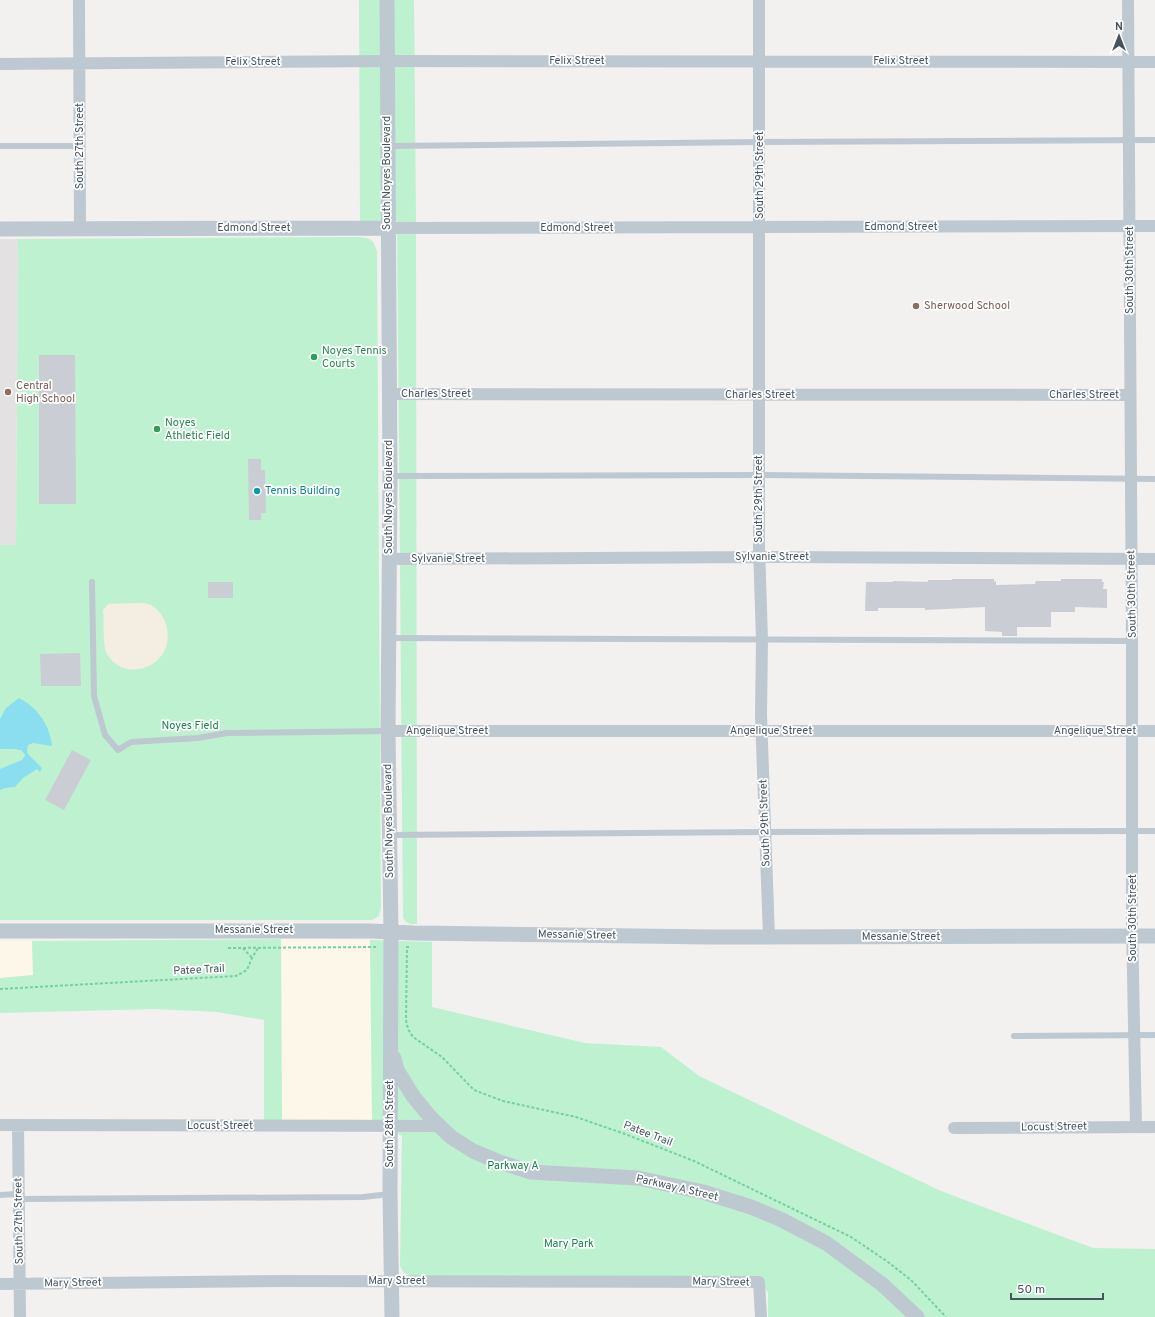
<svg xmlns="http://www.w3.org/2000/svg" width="1155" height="1317" font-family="Overpass,sans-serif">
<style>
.commercial{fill:#fdf7ea}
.education{fill:#e4e1e2}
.green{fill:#bef1d0}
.sand{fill:#f4ede1}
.water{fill:#8adeef}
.building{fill:#cacdd3}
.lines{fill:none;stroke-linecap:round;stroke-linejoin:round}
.path{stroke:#75d0a0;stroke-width:2;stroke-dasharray:3 2;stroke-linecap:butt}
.service{stroke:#bec8d0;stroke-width:6}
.minor{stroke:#bec8d0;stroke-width:12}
.tertiary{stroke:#bec8d0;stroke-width:15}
.education-dot{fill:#8d6e63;stroke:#fff;stroke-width:1.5}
.leisure-dot{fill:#2e9e5b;stroke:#fff;stroke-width:1.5}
.culture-dot{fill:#0f9aa8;stroke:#fff;stroke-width:1.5}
.labels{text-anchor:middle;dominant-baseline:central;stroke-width:3.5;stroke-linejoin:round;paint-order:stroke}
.street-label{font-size:11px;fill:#47545f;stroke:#fff}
.education-label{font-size:11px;fill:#785e54;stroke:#fff;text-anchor:start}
.leisure-label{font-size:11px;fill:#27864d;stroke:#fff;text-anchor:start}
.culture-label{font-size:11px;fill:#0d838f;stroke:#fff;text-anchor:start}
.park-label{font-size:11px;fill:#148448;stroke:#fff}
</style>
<rect width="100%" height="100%" fill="#f3f0f0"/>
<path class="commercial" d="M281 939 370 940 372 1120H282Z
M0 941H32L33 975 0 978Z"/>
<path class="education" d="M0 239H18L16 545H0Z"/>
<path class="green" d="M359 0H414L416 220 417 924C411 924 406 924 403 918L397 221H360Z
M358 237C371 238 373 239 377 251L381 907 379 916 372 920H0V545H16L18 239Z
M281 939 282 1120 264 1121V1020L217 1012 155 1009 0 1013V978L33 975 32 941Z
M370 940 432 942V1007L585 1043 661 1047 699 1076 941 1191 1093 1248 1155 1249V1317H768V1293L764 1286 412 1276 404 1273 400 1266 402 1136 372 1120Z"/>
<path class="sand" d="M108 604C117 604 142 602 148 604 155 606 162 614 165 621 181 666 123 687 106 652 103 646 104 619 103 610Z"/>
<path class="water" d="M19 698C38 708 50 725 52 746L33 743 28 745 27 751 28 754 42 768 40 772 37 769 23 778 15 787 5 788 0 790V769L22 760 25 756 24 753 21 750 14 749H0V719L6 708Z"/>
<path class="building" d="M39 355H75L76 504H39Z
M248 459H261V470H265L266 513H261V520H249Z
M952 579H994V582L996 581V585L1035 584 1036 581H1061V579H1102V582H1104L1103 589H1107V608L1075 607V612H1051V627H1017V636H1002V632L985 631V607L925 610V608H878V611H865L866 582H893V581L928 582V580H952Z
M208 582H233V598H208Z
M80 653 81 686H41L40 654Z
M72 750 91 760 64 810 45 800Z"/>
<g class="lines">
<path class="path" d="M409 947H407L406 1020 408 1029 413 1037 442 1057 474 1090 503 1101 576 1117 625 1134 694 1161 851 1237 888 1262 911 1280 946 1317
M228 948 378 947
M243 948 252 958
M0 989 236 976 247 970 252 958 258 948"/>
<path class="service" d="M0 146H79
M389 146 760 142 1155 140
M390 476 759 475 1155 479
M92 582 94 696 105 735 118 750 131 742 198 738 227 733 388 731
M389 638 1132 641
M391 835 765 832 1155 831
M1014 1036 1155 1035
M0 1195 18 1194
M18 1199 363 1197 390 1194"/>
<path class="minor" d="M79 0 80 229
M759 0V547L762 640 761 715 769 937
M1128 0 1132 641V923L1136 1127
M0 64 387 61 1155 62
M388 228 1155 226
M389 394 1130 395
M389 559 775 557 1155 559
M388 731H1155
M0 1125 439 1126
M18 1126 20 1317
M954 1128 1155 1127
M0 1284 282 1281 759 1282 761 1317"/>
<path class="tertiary" d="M387 0 390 476 388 731 391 932 390 1194 392 1317
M0 229 388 228
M0 931H371L413 933 710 937 1155 936
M394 1058 397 1070 413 1096 431 1118 451 1137 473 1151 497 1161 530 1172 638 1178 703 1192 751 1207 780 1219 826 1243 883 1285 917 1317"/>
</g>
<g class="education-dot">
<circle cx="916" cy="306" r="4"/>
<circle cx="8" cy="392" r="4"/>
</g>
<g class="leisure-dot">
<circle cx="314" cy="357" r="4"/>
<circle cx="157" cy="429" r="4"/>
</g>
<circle class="culture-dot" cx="257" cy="491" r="4"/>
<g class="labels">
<g class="street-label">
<text x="577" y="61">Felix Street</text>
<text x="901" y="61">Felix Street</text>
<text x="253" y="62">Felix Street</text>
<text transform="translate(80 146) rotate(-90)">South 27th Street</text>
<text transform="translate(387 173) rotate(-90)">South Noyes Boulevard</text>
<text transform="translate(760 175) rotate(-90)">South 29th Street</text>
<text x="901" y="227">Edmond Street</text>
<text x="254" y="228">Edmond Street</text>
<text x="577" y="228">Edmond Street</text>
<text transform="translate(1130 270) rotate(-90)">South 30th Street</text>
<text x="436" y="394">Charles Street</text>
<text x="760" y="395">Charles Street</text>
<text x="1084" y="395">Charles Street</text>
<text transform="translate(389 497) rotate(-90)">South Noyes Boulevard</text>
<text transform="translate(759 499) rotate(-90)">South 29th Street</text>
<text x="772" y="557">Sylvanie Street</text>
<text x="448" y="559">Sylvanie Street</text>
<text transform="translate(1132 594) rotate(-91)">South 30th Street</text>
<text x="447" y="731">Angelique Street</text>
<text x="771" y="731">Angelique Street</text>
<text x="1095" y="731">Angelique Street</text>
<text transform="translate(389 821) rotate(-91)">South Noyes Boulevard</text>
<text transform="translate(765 823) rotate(-92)">South 29th Street</text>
<text transform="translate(1133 918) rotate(-90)">South 30th Street</text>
<text x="254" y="930">Messanie Street</text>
<text transform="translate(577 935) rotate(1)">Messanie Street</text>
<text x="901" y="937">Messanie Street</text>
<text transform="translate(199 970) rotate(-3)">Patee Trail</text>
<text transform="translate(390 1124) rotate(-90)">South 28th Street</text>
<text x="220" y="1126">Locust Street</text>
<text transform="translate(1054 1127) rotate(-1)">Locust Street</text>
<text transform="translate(648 1134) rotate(21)">Patee Trail</text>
<text transform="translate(677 1188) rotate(13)">Parkway A Street</text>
<text transform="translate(19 1221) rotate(-91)">South 27th Street</text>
<text x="397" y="1281">Mary Street</text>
<text transform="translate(721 1282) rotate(1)">Mary Street</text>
<text transform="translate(73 1283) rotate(-1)">Mary Street</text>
</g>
<g class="education-label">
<text x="924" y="306">Sherwood School</text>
<text x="16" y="386">Central<tspan x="16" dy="13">High School</tspan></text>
</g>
<g class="leisure-label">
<text x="322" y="351">Noyes Tennis<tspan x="322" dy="13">Courts</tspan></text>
<text x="165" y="423">Noyes<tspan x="165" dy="13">Athletic Field</tspan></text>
</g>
<g class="culture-label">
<text x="265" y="491">Tennis Building</text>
</g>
<g class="park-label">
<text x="190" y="726">Noyes Field</text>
<text x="513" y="1166">Parkway A</text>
<text x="569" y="1244">Mary Park</text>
</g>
</g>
<g transform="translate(1119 36)" stroke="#ffffff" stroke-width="3" paint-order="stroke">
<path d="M0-3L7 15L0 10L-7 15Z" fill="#47545f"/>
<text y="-6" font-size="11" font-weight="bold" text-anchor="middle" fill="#47545f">N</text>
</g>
<path d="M1011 1293v6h92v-6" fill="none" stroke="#47545f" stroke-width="2"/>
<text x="1017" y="1293" font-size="12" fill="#47545f" stroke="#ffffff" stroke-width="3" paint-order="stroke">50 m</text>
</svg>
